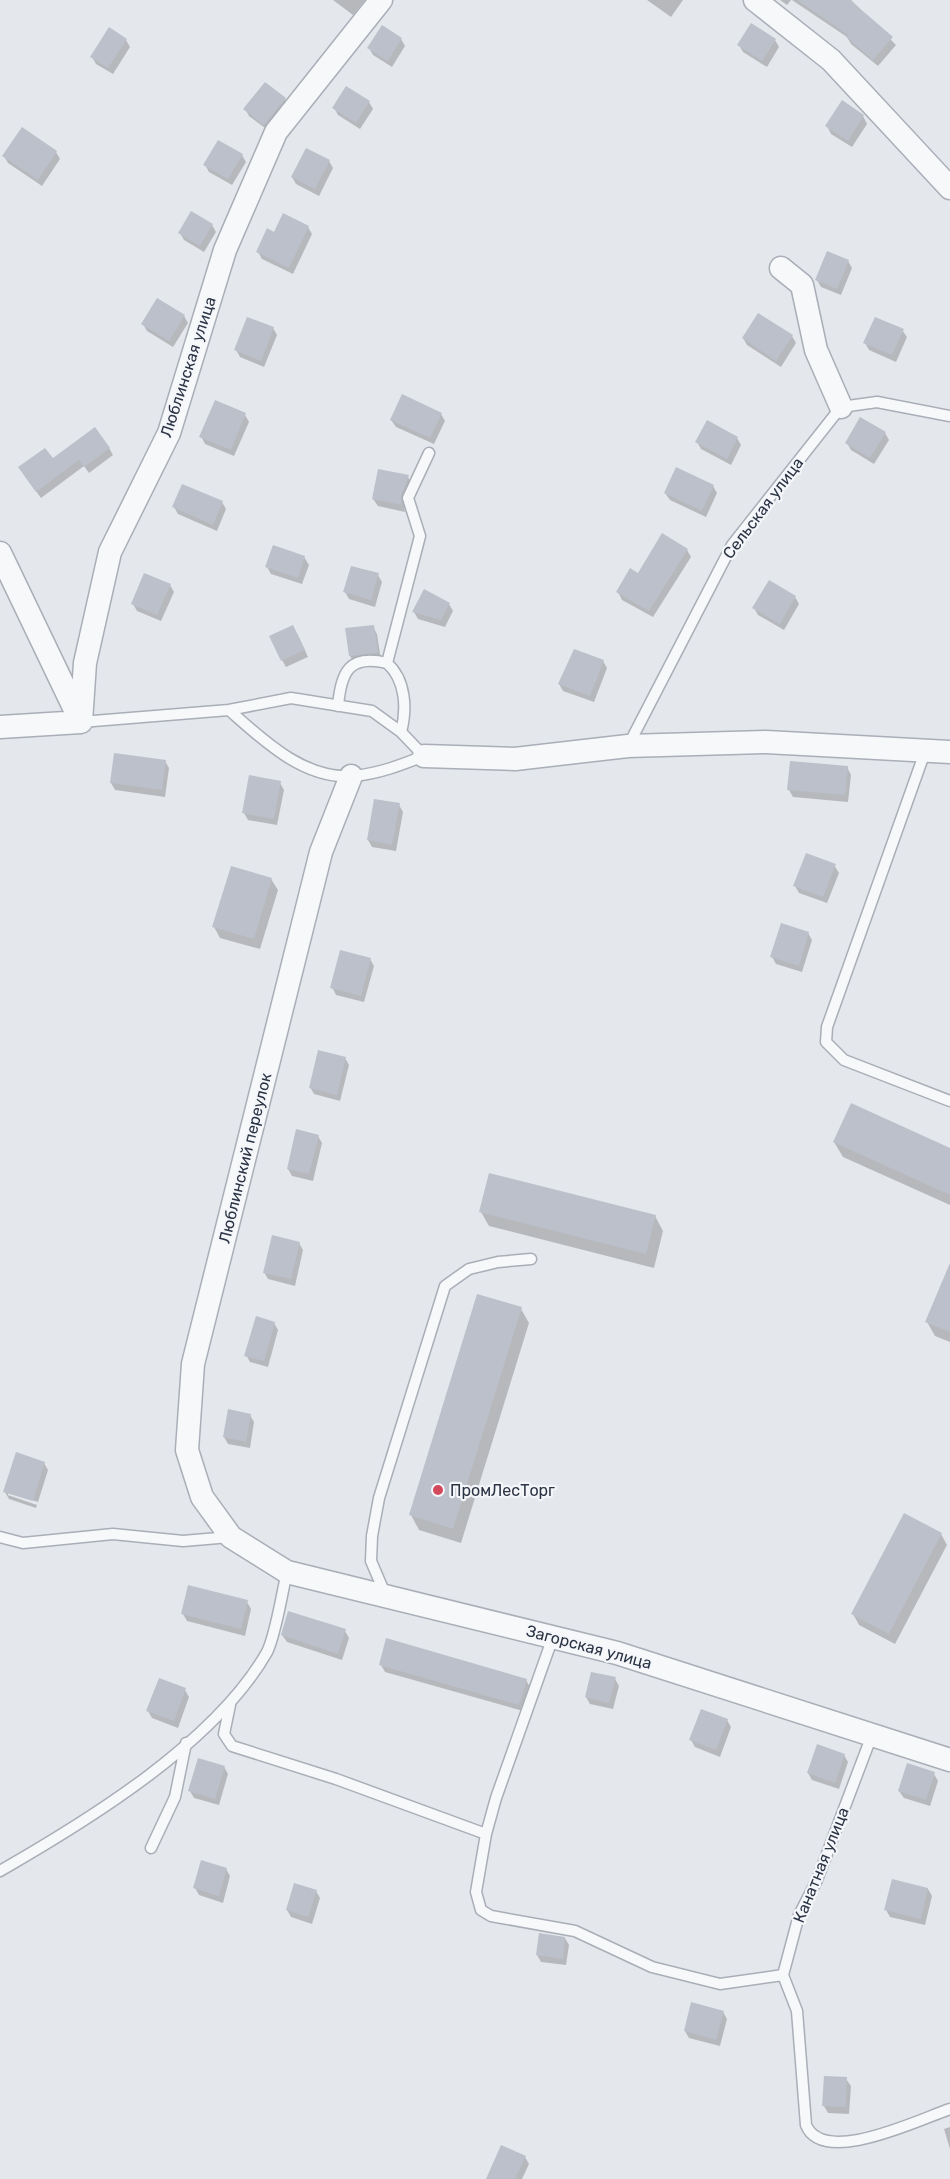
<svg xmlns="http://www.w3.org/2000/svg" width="950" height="2179" font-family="Rubik,sans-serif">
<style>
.shadow{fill:#0003}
.building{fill:#bbc0ca}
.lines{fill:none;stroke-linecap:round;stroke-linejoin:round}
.lane-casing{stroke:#a9aeb7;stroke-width:13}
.street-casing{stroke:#a9aeb7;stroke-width:25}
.lane{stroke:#f7f8fa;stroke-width:10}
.street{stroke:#f7f8fa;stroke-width:22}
.poi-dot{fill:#d1495b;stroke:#f4f6f9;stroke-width:2}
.labels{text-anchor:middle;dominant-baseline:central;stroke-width:4.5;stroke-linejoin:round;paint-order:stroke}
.street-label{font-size:16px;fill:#2b3445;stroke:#f4f6f9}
.poi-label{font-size:16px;fill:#2b3445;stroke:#f4f6f9;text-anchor:start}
</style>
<rect width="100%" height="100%" fill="#e4e7ec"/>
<path class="shadow" d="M333 0H365L353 15Z
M647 0H683L671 17Z
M780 0H791L787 5Z
M792 0H851L896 45 878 66 851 44 847 37Z
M752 26 775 40 779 47 767 67 743 52 739 45Z
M401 39 405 46 392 67 373 55 369 48Z
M126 40 130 47 113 74 96 64 92 57Z
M285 99 289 106 269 131 249 116 245 109Z
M369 102 373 109 360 129 338 115 334 108Z
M863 116 867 124 852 147 831 134 827 126Z
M56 152 60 159 42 186 8 163 4 156Z
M242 155 246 162 232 185 209 172 205 165Z
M329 161 333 168 319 196 296 184 292 177Z
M212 225 216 232 204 252 184 240 180 233Z
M308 227 312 234 293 274 262 259 258 252Z
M848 261 852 268 841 295 821 287 817 280Z
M184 316 188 323 173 347 147 331 143 324Z
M273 328 277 335 264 367 240 357 236 350Z
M902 330 907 337 896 362 869 350 865 343Z
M792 336 796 343 781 367 747 345 743 338Z
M441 414 445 421 434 444 396 427 391 420Z
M245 415 249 422 234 456 205 444 201 436Z
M885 433 889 440 874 464 851 450 847 443Z
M737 438 741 445 731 465 701 449 697 442Z
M109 448 113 455 89 473 84 466 41 498 24 475Z
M408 477 412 484 404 504 405 512 378 506 373 499Z
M183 486 222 502 226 509 217 531 178 514 174 507Z
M713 486 717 493 706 517 670 500 665 493Z
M687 550 691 557 653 617 622 600 618 592 639 575Z
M304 557 309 565 302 584 271 574 267 567Z
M378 575 382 582 375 607 349 599 345 592Z
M170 585 174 592 161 621 137 611 133 604Z
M795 597 799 604 784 630 758 615 754 608Z
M449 604 453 611 445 627 418 619 414 612Z
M373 627 377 634 381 660 354 663 350 656Z
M297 633 308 657 286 667 282 660Z
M603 661 607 668 594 702 563 691 559 684Z
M165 761 169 768 165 797 115 790 111 783Z
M847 767 851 775 848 802 793 797 789 790Z
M280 783 284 790 277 825 248 820 244 813Z
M399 805 403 812 396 851 372 847 368 840Z
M834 865 839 873 827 903 799 893 795 886Z
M271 879 278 890 260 949 220 938 214 927Z
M808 933 812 940 802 972 776 964 772 957Z
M370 959 374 966 364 1002 336 995 332 987Z
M345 1058 349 1065 340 1101 314 1094 310 1087Z
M318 1136 322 1143 313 1181 292 1176 288 1169Z
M834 1142 950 1149V1205L843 1157Z
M481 1212 655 1216 663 1231 654 1268 489 1226Z
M299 1243 303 1250 295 1286 268 1279 264 1272Z
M950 1267V1342L935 1336 927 1322Z
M521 1309 529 1323 461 1543 419 1530 411 1515Z
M274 1323 278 1330 268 1367 250 1362 246 1355Z
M250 1415 254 1422 250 1448 228 1444 224 1437Z
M44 1463 48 1470 38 1502 8 1492V1495L37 1505 36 1508 9 1499 5 1492Z
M941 1534 947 1545 895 1644 859 1625 853 1614Z
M247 1602 251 1609 245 1636 187 1621 183 1614Z
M345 1631 349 1638 342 1660 287 1642 282 1635Z
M381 1665 526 1680 530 1687 523 1711 385 1672Z
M615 1679 619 1686 613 1709 590 1704 586 1697Z
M185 1690 189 1697 178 1728 152 1718 148 1711Z
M727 1720 731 1727 720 1757 695 1747 691 1740Z
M844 1755 848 1762 839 1789 812 1780 808 1773Z
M224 1767 228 1774 219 1805 194 1798 190 1791Z
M934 1774 938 1781 930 1806 904 1798 899 1791Z
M226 1869 230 1876 223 1903 199 1895 195 1888Z
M928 1889 932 1896 925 1925 890 1917 886 1910Z
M316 1891 320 1898 312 1924 291 1917 287 1910Z
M565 1938 569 1945 566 1965 541 1962 537 1955Z
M723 2012 727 2019 720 2046 689 2038 685 2031Z
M825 2078 846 2079 851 2086 849 2114 828 2113 824 2106Z
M950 2127V2149L944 2129Z
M525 2157 529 2164 522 2179H491Z"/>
<path class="building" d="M797 0H850L893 37 873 60 846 37 848 35Z
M751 23 776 39 762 61 737 45Z
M382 25 402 38 388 61 367 48Z
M109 27 127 39 108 68 90 57Z
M265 82 286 98 264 125 243 109Z
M346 86 370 101 356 123 332 108Z
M842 100 864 115 848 141 825 126Z
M22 127 57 151 38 180 2 156Z
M218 140 243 154 228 179 203 165Z
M306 148 330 160 315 189 291 177Z
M191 211 213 224 200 246 178 233Z
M283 213 309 226 289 268 256 252 267 228 274 232Z
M827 251 849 260 837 289 815 280Z
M157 298 185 315 169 341 141 324Z
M758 313 793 335 776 361 742 338Z
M247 317 274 327 261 361 234 350Z
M875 317 904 329 892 355 863 343Z
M402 394 442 413 430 438 390 420Z
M215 400 246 413 231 450 199 437Z
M860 417 886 432 870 458 845 443Z
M707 420 738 437 727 459 695 442Z
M95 427 110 448 84 467 79 460 36 492 18 467 45 448 53 458Z
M676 467 714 485 702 511 664 493Z
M378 469 409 475 401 496 402 505 372 499Z
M182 484 223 501 213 525 172 507Z
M662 533 688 549 649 611 616 592 630 568 638 573Z
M273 545 305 556 298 578 265 567Z
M351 566 379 573 371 600 343 592Z
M144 573 171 584 157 615 131 604Z
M769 580 796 596 780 624 752 608Z
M424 589 450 603 441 620 412 612Z
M293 625 305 650 281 661 269 636Z
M374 625 378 653 349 656 345 628Z
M574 649 604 660 590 696 558 684Z
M114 753 166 760 162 790 110 783Z
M790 761 848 766 845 795 787 790Z
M249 775 281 781 274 819 242 813Z
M374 799 400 803 392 845 367 840Z
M806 853 836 864 823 897 793 886Z
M231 866 272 878 254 939 212 927Z
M781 923 809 932 799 966 770 957Z
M340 950 371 958 361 996 330 988Z
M318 1050 346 1057 337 1095 309 1088Z
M851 1103 950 1148V1195L833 1142Z
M296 1129 319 1135 309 1174 287 1169Z
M489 1173 656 1215 646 1254 479 1212Z
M272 1235 300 1242 291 1279 263 1273Z
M950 1263V1332L925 1322Z
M477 1294 522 1307 453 1529 409 1515Z
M256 1316 275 1322 264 1361 244 1356Z
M228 1409 251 1414 246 1442 223 1437Z
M16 1452 45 1462 33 1501 3 1492Z
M904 1513 942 1533 889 1634 851 1614Z
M188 1585 248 1600 241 1629 181 1614Z
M288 1611 346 1629 338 1654 281 1635Z
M386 1638 527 1679 519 1705 379 1665Z
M591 1672 616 1677 609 1703 585 1697Z
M159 1678 186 1688 174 1721 146 1711Z
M701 1709 728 1719 716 1750 689 1740Z
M817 1744 845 1754 835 1783 807 1773Z
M198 1758 225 1766 215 1799 188 1791Z
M907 1763 935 1772 926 1800 898 1791Z
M201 1860 227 1868 219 1896 193 1888Z
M892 1879 928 1888 921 1919 884 1910Z
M294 1883 317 1890 308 1917 286 1910Z
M539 1933 565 1937 563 1959 536 1955Z
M691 2002 724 2011 716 2040 684 2031Z
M824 2076 847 2077 846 2107 822 2106Z
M501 2145 526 2156 515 2179H486Z"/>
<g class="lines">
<defs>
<path id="lane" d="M387 663C406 680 407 709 401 732
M338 706C341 672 349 654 387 663L420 536 408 498 429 453
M81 722 229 710 291 698 372 711 401 732 424 756C401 765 378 774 353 776 304 780 263 740 229 710
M628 746 732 545 841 407 877 402 950 416
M926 749 827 1027 826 1042 844 1060 950 1101
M0 1537 23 1543 113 1534 183 1541 230 1537
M386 1596 371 1561 372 1536 379 1498 445 1286 469 1269 498 1262 531 1259
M230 1705 224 1734 232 1746 336 1779 486 1834 476 1892 481 1910 491 1916 575 1931 652 1967 720 1984 783 1975
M872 1735 817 1880 799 1915 783 1975 797 2011 806 2125C823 2167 920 2119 950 2109
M486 1834 496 1798 553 1637
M151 1848 175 1797 186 1743
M0 1871C89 1820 216 1742 267 1652 276 1634 282 1592 287 1572"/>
<path id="street" d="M755 0 831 60 950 188
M781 268 802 285 816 350 841 407
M0 553 80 720
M0 727 81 722 85 663 110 552 169 433 225 250 276 132 381 0
M424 756 515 759 628 746 766 742 950 752
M351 776 321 852 193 1364 187 1450 202 1497 231 1537 287 1572 617 1653 950 1760"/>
</defs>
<use href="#lane" class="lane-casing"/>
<use href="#street" class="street-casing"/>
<use href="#lane" class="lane"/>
<use href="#street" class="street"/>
</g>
<circle class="poi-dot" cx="438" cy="1490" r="6"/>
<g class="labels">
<g class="street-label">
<text transform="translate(188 367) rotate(-72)">Люблинская улица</text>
<text transform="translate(763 508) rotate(-53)">Сельская улица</text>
<text transform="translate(245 1158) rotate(-76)">Люблинский переулок</text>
<text transform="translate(589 1647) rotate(15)">Загорская улица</text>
<text transform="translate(821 1865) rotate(-68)">Канатная улица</text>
</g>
<g class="poi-label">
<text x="450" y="1490">ПромЛесТорг</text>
</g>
</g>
</svg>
